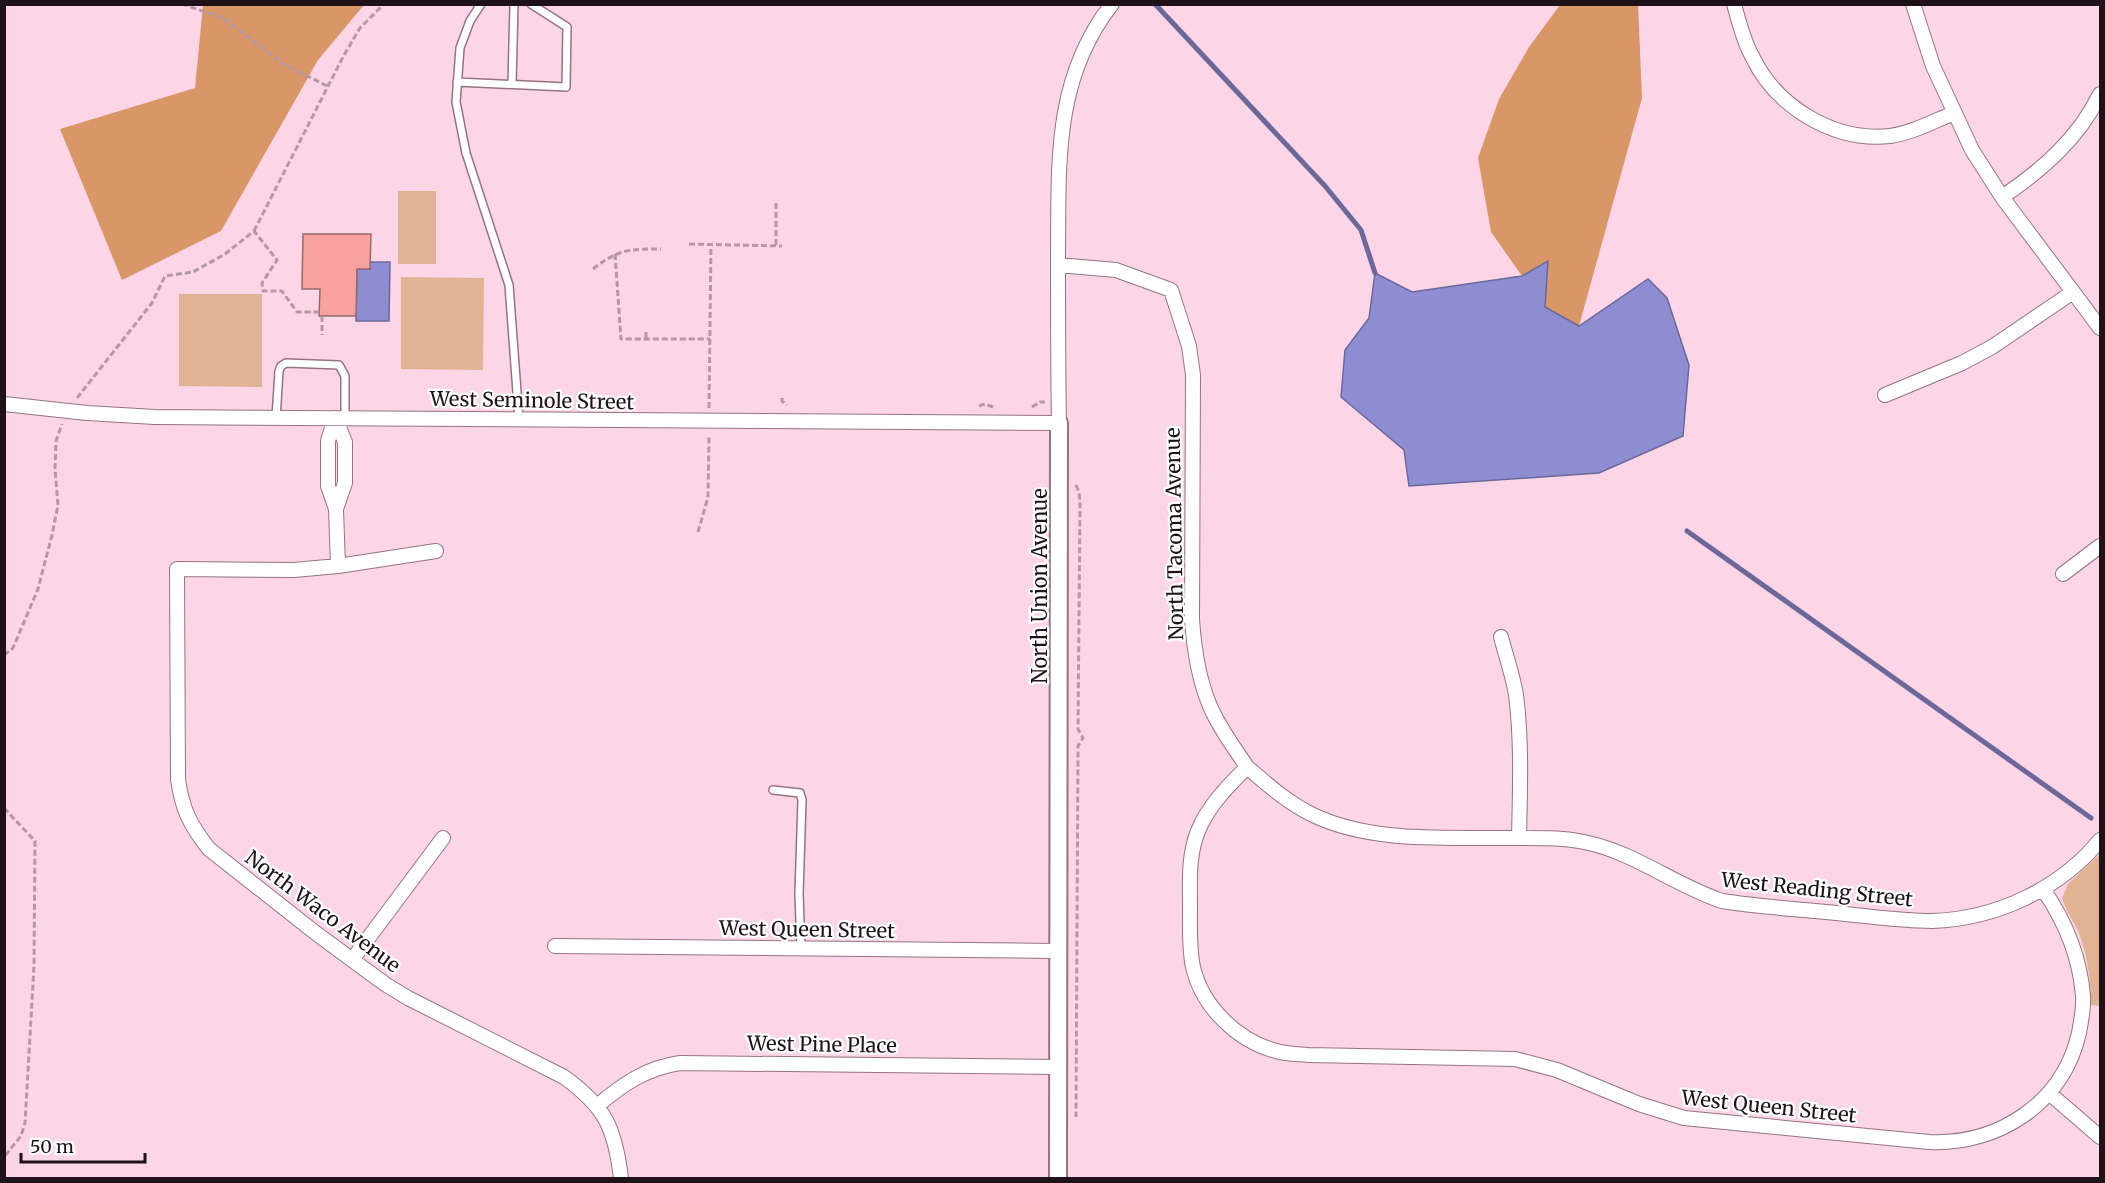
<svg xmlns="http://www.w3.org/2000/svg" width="2105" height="1183" font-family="Merriweather,serif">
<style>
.green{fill:#dfb394}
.forest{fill:#d99666}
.water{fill:#8d8dd2;stroke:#6c689a;stroke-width:1.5}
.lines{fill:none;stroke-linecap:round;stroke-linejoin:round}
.stream{stroke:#6c689a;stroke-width:5}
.building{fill:#f7a29e;stroke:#926d6b;stroke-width:1.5}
.service-casing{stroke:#957383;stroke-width:10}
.minor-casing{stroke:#957383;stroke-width:16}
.tertiary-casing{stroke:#957383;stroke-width:20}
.path{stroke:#b597a5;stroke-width:3;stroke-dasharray:6 3;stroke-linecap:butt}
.service{stroke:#fff;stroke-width:7}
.minor{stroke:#fff;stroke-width:14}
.tertiary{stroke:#fff;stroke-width:16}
.labels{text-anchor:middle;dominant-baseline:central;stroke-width:4.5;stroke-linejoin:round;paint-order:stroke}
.street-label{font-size:20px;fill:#1e1117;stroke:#fff}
</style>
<rect width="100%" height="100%" fill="#fcd6e7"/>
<path class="green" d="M398 191H436V264H398Z
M401 277 484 278 483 370 401 369Z
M179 294H262V387L179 386Z
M2100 854V1006L2091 1005C2091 982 2088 959 2080 936 2075 923 2066 912 2062 898L2068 884Z"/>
<path class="forest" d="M203 5H364L318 60 221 231 122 280 60 129 195 88Z
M1560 5H1638L1642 98 1579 326 1545 307 1547 262 1522 276 1491 232 1478 158 1499 99 1529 47Z"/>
<path class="water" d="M1548 261 1545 307 1579 326 1648 279 1667 298 1689 365 1683 436 1599 473 1409 486 1404 450 1341 397 1345 350 1369 318 1375 273 1412 292 1522 276Z
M370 262H390L389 321H356L357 269H370Z"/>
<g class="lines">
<path class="stream" d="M1155 4 1325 186 1361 230 1375 273
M1687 531 2091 818"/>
</g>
<path class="building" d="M303 234H371L370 269H357L356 316H319L320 289H302Z"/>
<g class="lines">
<defs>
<path id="service" d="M481 4 470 21 460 48 456 102 466 153 509 285 519 419
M457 82 566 87 567 27 531 4
M512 84 514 4
M276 418 279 371 281 366 286 363 339 365 345 376V418
M773 790 800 793 802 800 799 894 801 949"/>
<path id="minor" d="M1734 4C1739 22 1743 40 1752 56 1776 107 1834 142 1890 136 1912 133 1934 121 1954 113
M1913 4 1933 66 1972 150 2002 197 2100 328
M2002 197C2042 170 2079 138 2100 94
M1058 265 1116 270 1171 290 1189 346 1193 375 1192 619C1194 649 1198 678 1210 706 1219 728 1234 747 1247 767 1228 786 1208 806 1198 831 1188 856 1190 882 1190 908 1190 928 1189 948 1193 967 1202 1007 1238 1041 1276 1051 1286 1054 1297 1054 1308 1055L1515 1059 1557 1070 1639 1104 1684 1118 1929 1142C1999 1145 2063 1103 2079 1033 2081 1021 2084 1008 2083 996 2080 957 2065 921 2043 889
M1885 395 1962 363 1992 347 2073 292
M4 404 87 413 155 417 1059 423C1058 367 1058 310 1058 254 1059 164 1053 79 1112 4
M335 418 328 441V486L336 509 338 566
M335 418 345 442V483L336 509
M436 551 338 566 294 570 177 569 178 779C182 809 190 825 209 849L317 934 385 984 408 998 564 1077C606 1107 615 1129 621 1178
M2063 574 2100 546
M1501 637C1506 656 1513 676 1516 695 1522 742 1520 790 1519 838
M1247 767C1268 785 1288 803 1313 815 1372 843 1443 837 1507 838 1533 838 1558 837 1584 842 1634 852 1674 885 1722 901 1760 907 1798 909 1836 913 1868 916 1900 921 1932 921 1996 919 2060 889 2100 840
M555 946 1059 951
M352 960 443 838
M2049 1093 2100 1137
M597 1106C623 1084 646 1068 680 1063L1058 1067"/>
<path id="tertiary" d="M1058 1178 1059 423"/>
</defs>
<use href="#service" class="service-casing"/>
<use href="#minor" class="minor-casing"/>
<use href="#tertiary" class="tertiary-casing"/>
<path class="path" d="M182 4 223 18 282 63 329 87
M776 203V246
M254 231 344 55 360 28 384 4
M689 244 782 246
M615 254 621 339H710
M593 269C619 249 629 249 661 249
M322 316V335
M646 338V330
M77 398 152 303 165 276 193 272 225 254 254 231 277 260 262 283 263 291H282L297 312H319
M782 398V401L787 405
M979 406 985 404 993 407
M1032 407 1040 402H1045
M709 408 711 245
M1076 485 1079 492 1080 503 1078 729 1083 738 1078 746 1076 1117
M698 532 708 497 709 436
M4 655 13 648 38 589 52 535 58 505 55 469 56 441 62 424
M4 808 35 841 34 966 25 1123 21 1136 4 1157"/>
<use href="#service" class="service"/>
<use href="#minor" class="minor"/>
<use href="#tertiary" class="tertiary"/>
</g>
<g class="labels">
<g class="street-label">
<text transform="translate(532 400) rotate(1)">West Seminole Street</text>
<text transform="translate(1174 534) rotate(-91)">North Tacoma Avenue</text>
<text transform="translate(1039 586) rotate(-90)">North Union Avenue</text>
<text transform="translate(1817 889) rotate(6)">West Reading Street</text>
<text transform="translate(323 911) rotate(37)">North Waco Avenue</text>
<text transform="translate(807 929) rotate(1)">West Queen Street</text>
<text transform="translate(822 1044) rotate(1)">West Pine Place</text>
<text transform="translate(1769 1106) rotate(6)">West Queen Street</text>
</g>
</g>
<rect width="2105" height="1183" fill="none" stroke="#1e1117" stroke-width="12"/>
<path d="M21 1153v9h124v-9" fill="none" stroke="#1e1117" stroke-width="3"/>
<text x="30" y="1153" font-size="18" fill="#1e1117" stroke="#ffffff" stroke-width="4.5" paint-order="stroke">50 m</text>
</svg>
